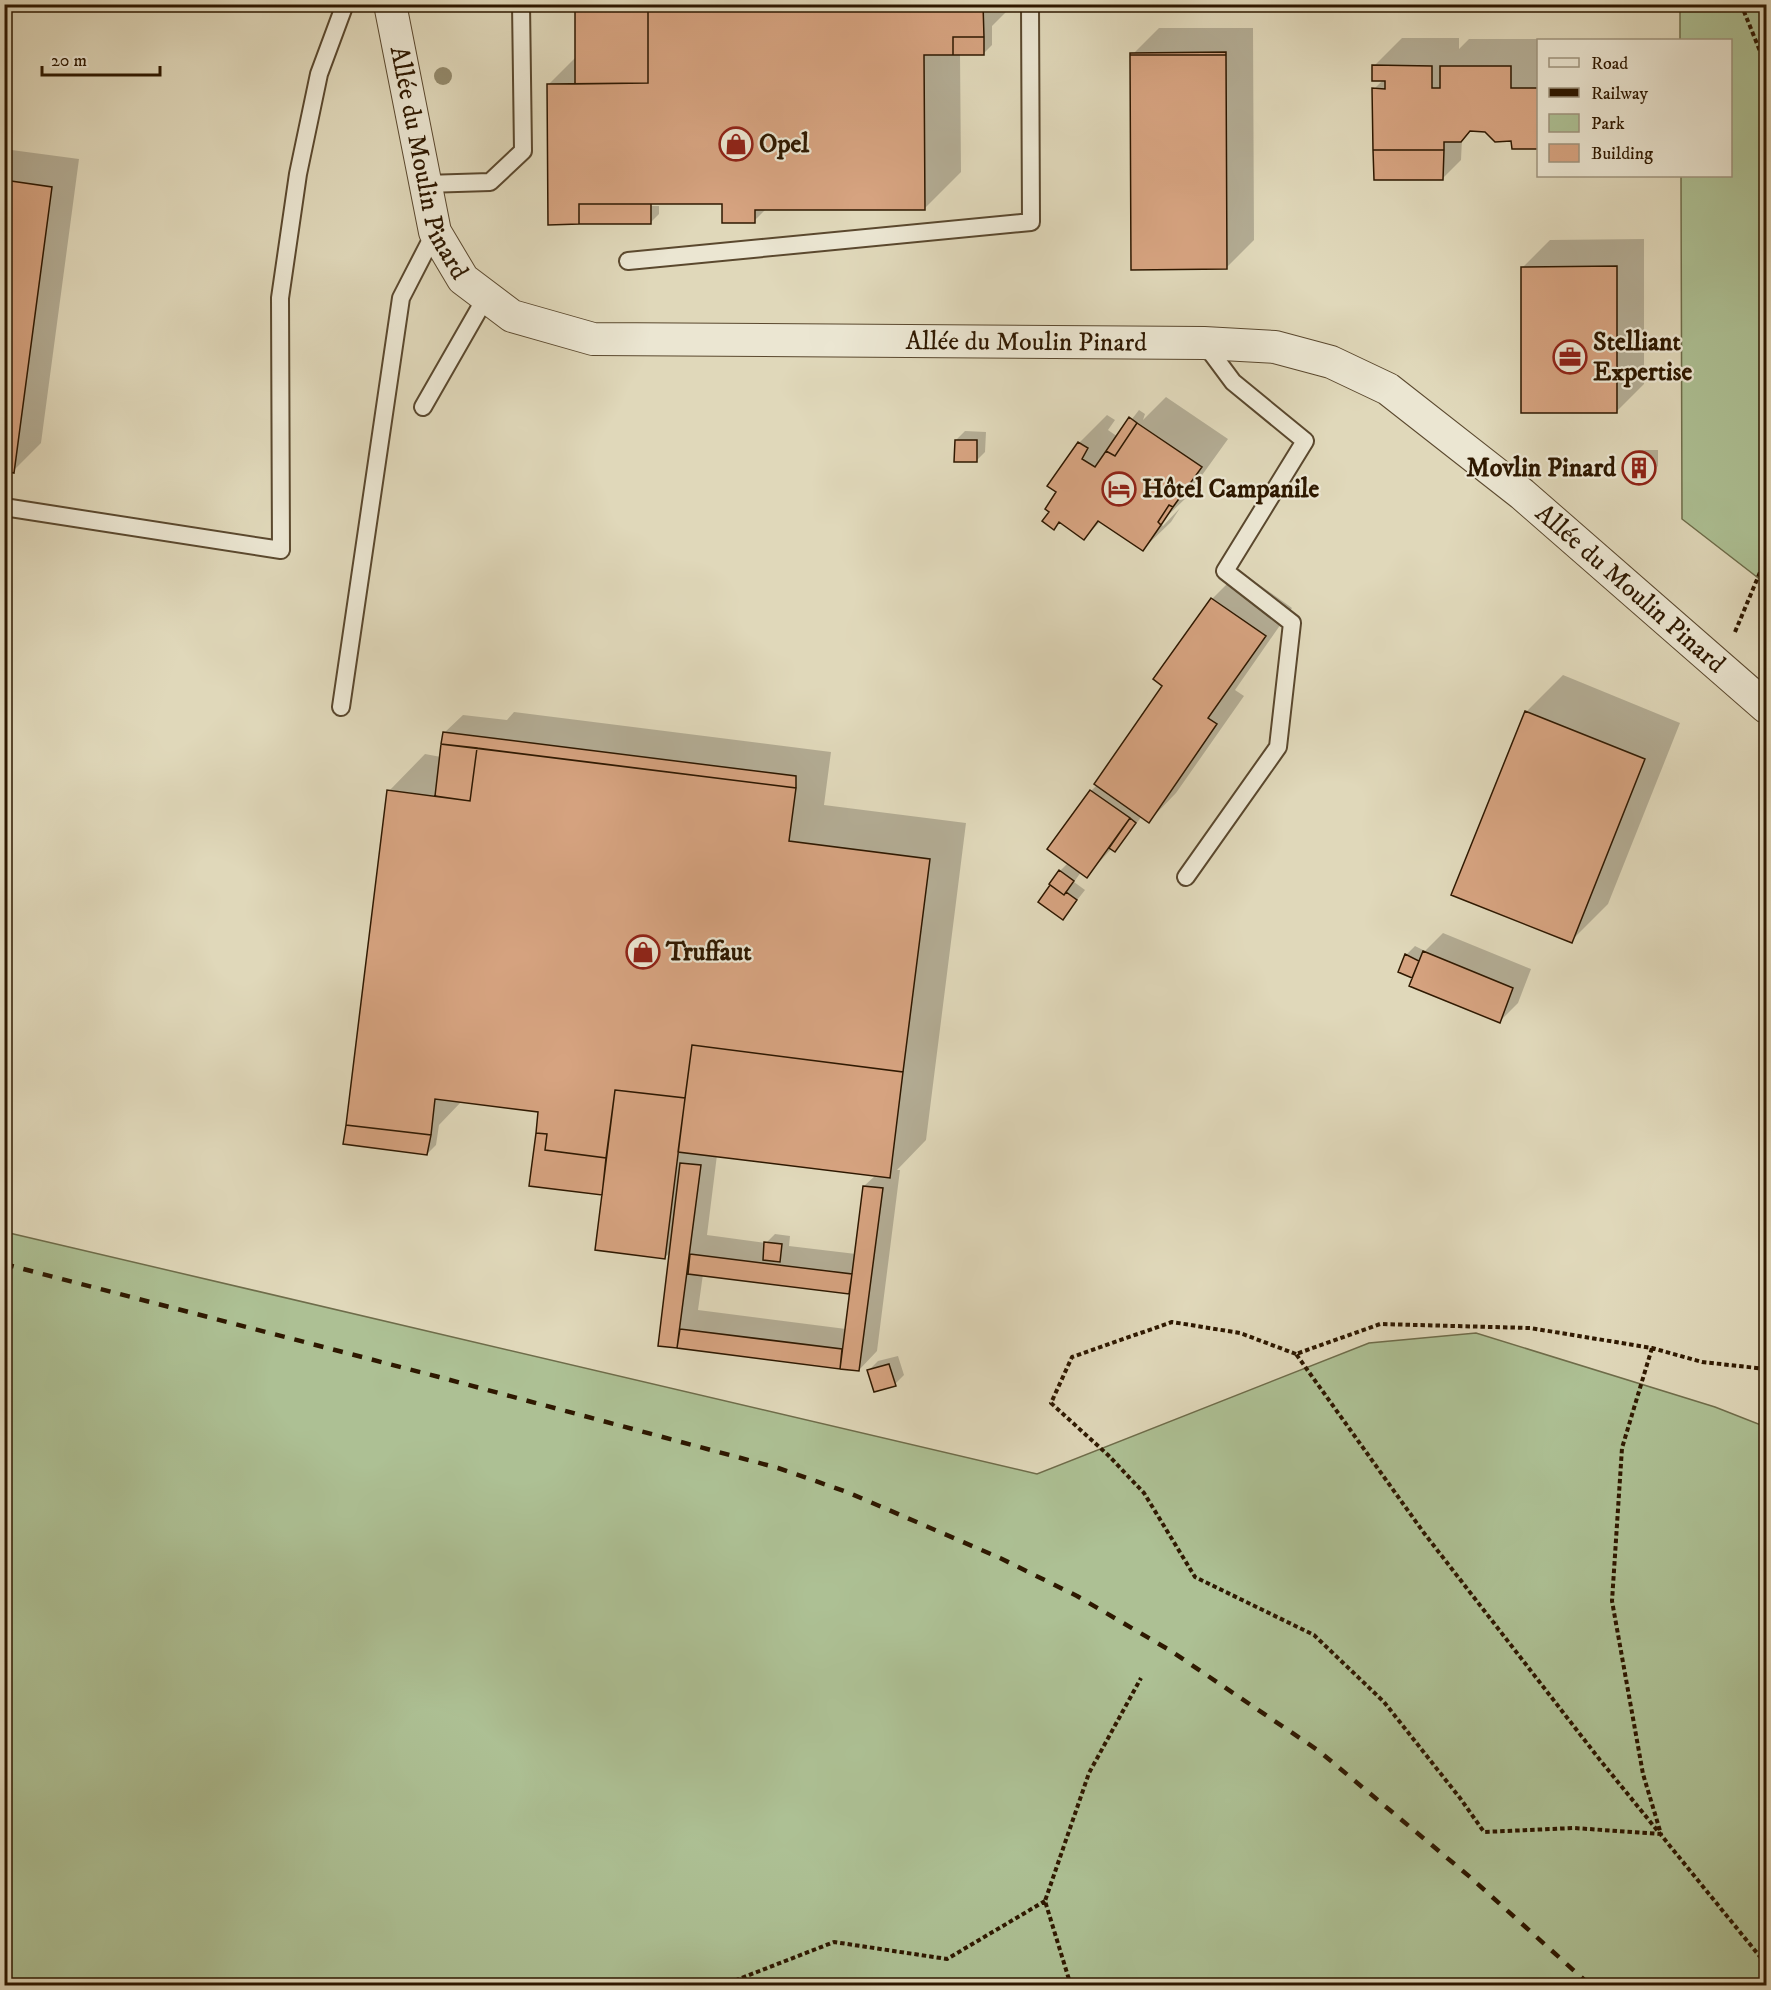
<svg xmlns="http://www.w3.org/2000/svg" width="1771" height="1990" font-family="'IM FELL DW Pica',serif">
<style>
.green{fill:#adc094;stroke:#6e6c4a;stroke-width:1.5}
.shadow{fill:#0003;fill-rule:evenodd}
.building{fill:#d6a380;stroke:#2e1800;stroke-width:1.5}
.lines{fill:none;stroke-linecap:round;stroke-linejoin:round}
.lane-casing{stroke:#5a482e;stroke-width:20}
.street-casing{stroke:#5a482e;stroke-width:34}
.path{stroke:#2e1800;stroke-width:4;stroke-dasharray:4.5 3;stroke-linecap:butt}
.lane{stroke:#ebe6d2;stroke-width:16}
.street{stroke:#ebe6d2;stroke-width:32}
.rail{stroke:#2e1800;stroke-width:4.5;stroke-dasharray:10 10;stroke-linecap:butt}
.tree{fill:#938a6c}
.labels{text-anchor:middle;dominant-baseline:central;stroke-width:4.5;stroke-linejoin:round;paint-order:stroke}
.poi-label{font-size:26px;font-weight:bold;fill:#2e1800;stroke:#ebe6d2;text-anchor:start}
.street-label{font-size:26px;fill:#2e1800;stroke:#ebe6d2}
</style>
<rect width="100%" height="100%" fill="#e0d8ba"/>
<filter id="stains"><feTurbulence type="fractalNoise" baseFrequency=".00333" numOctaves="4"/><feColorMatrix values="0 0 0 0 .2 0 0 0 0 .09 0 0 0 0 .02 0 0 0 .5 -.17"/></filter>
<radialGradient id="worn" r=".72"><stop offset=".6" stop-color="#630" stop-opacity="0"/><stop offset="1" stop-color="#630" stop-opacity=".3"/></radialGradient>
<path class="green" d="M1680 5H1766V584L1682 519 1681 176H1730V40H1680Z
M5 1232 1037 1474 1369 1343 1476 1333 1715 1407 1766 1427V1985H5Z"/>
<path class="shadow" d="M576 4H1014L992 26V45L983 54H960L961 172 925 208H767L754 221 724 222V202H659V214L650 223 549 224 548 85 576 57ZM599 203H659V206H596Z
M1159 28H1253L1254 240 1226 268 1131 56Z
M1402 38H1459V49L1469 39H1539L1538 148H1513V140L1486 130H1471L1462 139 1461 160 1443 178 1374 89 1383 80 1374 66Z
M4 149 79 159 41 443 13 471 4 470Z
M1644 239V384L1617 411 1522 268 1550 240Z
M1166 397 1228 439 1200 478 1184 494 1188 496 1160 523 1163 526 1180 508 1171 522 1143 549 1101 521 1084 538 1060 521 1054 528 1051 511 1059 491 1050 486 1079 443 1107 415 1115 420 1108 430 1118 437 1139 410 1145 414 1143 420Z
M965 431 986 432 985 452 976 461 956 440Z
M1639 450H1658V466L1649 475 1630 459Z
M1240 571 1292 608 1235 690 1244 696 1176 793 1149 821 1142 816 1123 841 1115 850 1112 848 1087 876 1081 872 1074 882 1085 890 1063 918 1040 902 1060 871 1068 863 1091 791 1097 785 1164 686 1212 599Z
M1563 675 1680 723 1608 904 1571 941 1526 712Z
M514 712 831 752 824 805 966 823 926 1140 897 1170H900L877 1351 859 1370 659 1345 671 1252 664 1258 603 1194 540 1111 462 1101 439 1125 436 1145 427 1154 389 791 425 754 441 757 444 733 463 715 507 720ZM717 1155 876 1175 864 1186 856 1254 789 1246 790 1236 775 1234 766 1243 707 1235ZM703 1274 851 1293 846 1329 698 1310Z
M1443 933 1531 969 1518 1003 1499 1022 1416 971 1412 976 1406 955 1415 946 1425 951Z
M898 1356 904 1375 895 1384 869 1370 878 1361Z"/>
<path class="building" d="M575 4H648V83L575 84Z
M648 4H983L984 37H953V55H924L925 210H755V223H722V204H579V224L548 225 547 84 648 83Z
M1131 4H1325V5L1131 6Z
M1407 4H1624V5L1407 7Z
M953 37H984V55H953Z
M1226 52V55H1130V53Z
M1130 55H1226L1227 269 1131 270Z
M1372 65 1432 66V88H1440V66H1511V88H1538V149H1512L1511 141 1495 142 1485 132 1470 131 1461 142H1444V150H1373L1372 88 1385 89V81H1372Z
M1373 150H1444L1443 180H1374Z
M4 180 52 187 14 473 4 471Z
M579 204H651V224H579Z
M1617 266V413H1521V267Z
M1129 417 1137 423 1115 456 1106 451Z
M1137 423 1202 467 1173 507 1169 505 1158 522 1161 525 1143 551 1098 521 1084 540 1059 522 1054 530 1042 521 1049 512 1045 509 1056 492 1047 486 1078 442 1088 448 1082 459 1095 467 1106 451 1115 456Z
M955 440H977V462H954Z
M1628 458H1650V477H1628Z
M1169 505 1173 507 1161 525 1158 522Z
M1211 598 1266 636 1208 718 1217 724 1149 823 1094 784 1162 686 1153 679Z
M1525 711 1645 759 1572 943 1451 895Z
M443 732 796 776V788L441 744Z
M441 744 477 748 470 801 435 796Z
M477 748 796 788 789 841 930 859 903 1072 692 1045 685 1098 615 1090 606 1158 545 1150 547 1134 536 1133 538 1112 435 1099 431 1135 346 1125 387 790 470 801Z
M1090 790 1130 818 1087 878 1047 849Z
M1130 818 1136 823 1115 852 1109 848Z
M1059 870 1074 881 1064 895 1049 884Z
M1050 885 1064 895 1066 892 1077 900 1063 920 1038 902Z
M1423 951 1513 988 1500 1023 1409 986Z
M1405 954 1419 961 1412 978 1398 972Z
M692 1045 903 1072 890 1178 678 1152Z
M615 1090 685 1098 665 1259 595 1250Z
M346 1125 431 1135 427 1155 343 1144Z
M536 1133 547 1134 545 1150 606 1158 602 1195 529 1186Z
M680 1163 701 1165 677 1348 658 1346Z
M863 1186 883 1188 859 1371 840 1369Z
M764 1242 782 1244 780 1262 763 1260Z
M690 1254 852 1274 849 1294 688 1274Z
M680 1329 842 1349 840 1369 677 1348Z
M889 1364 896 1386 874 1392 867 1370Z"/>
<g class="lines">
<defs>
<path id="lane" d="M425 184 490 182 523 151 521 4
M628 261 1031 222 1030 4
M423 407 486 297
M4 507 281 550 280 298 298 174 319 74 345 4
M341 707 401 298 435 232
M1186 877 1278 747 1292 623 1225 571 1305 441 1233 382 1204 343"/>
<g id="street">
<path id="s1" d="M390 4 435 232 463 279 512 316 593 339 1204 343 1275 347 1331 362 1388 389 1522 494 1766 707"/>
</g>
</defs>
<use href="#lane" class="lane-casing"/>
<use href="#street" class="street-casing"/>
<path class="path" d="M1741 4 1766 66
M1735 632 1766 558
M1296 1354 1240 1333 1172 1322 1072 1357 1051 1403 1108 1455 1144 1493 1195 1577 1314 1635 1384 1702 1460 1798 1484 1832 1574 1828 1661 1834 1643 1774 1612 1601 1622 1448 1652 1348
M1766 1369 1702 1362 1652 1348 1530 1328 1380 1324 1296 1354 1424 1533 1600 1760 1766 1964
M721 1986 834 1942 947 1959 1045 1901
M1071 1986 1045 1901 1089 1773 1141 1678"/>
<use href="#lane" class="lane"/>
<use href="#street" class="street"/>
<path class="rail" d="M4 1264 439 1377 778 1468 847 1492 1000 1558 1077 1596 1171 1651 1319 1751 1470 1877 1591 1986"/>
</g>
<circle class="tree" cx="443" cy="76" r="9"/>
<defs>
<symbol id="shop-ring" viewBox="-11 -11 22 22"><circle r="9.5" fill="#ebe6d2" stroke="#8f2418" stroke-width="1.5"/><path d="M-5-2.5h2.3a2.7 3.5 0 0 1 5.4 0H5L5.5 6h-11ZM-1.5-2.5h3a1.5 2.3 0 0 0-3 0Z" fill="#8f2418"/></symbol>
<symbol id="office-ring" viewBox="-11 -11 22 22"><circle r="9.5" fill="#ebe6d2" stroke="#8f2418" stroke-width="1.5"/><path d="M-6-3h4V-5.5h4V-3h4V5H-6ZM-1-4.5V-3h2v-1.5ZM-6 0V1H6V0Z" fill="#8f2418"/></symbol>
<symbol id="building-ring" viewBox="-11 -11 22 22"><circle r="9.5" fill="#ebe6d2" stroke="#8f2418" stroke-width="1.5"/><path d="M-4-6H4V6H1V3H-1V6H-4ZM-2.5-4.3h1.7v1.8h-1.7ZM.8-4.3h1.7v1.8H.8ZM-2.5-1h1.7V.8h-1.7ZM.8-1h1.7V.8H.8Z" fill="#8f2418"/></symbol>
<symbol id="hotel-ring" viewBox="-11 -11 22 22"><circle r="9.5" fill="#ebe6d2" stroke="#8f2418" stroke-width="1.5"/><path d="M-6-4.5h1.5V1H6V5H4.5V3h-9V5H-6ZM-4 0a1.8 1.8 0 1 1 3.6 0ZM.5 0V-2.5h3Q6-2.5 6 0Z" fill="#8f2418"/></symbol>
</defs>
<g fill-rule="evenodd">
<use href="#shop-ring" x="717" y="125" width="38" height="38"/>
<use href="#office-ring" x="1551" y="338" width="38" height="38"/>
<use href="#building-ring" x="1620" y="449" width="38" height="38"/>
<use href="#hotel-ring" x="1100" y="470" width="38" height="38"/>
<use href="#shop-ring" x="624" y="933" width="38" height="38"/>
</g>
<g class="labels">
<g class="poi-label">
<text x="759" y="144">Opel</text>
<text x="1593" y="342">Stelliant<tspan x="1593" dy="30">Expertise</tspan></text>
<text x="1616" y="468" text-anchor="end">Movlin Pinard</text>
<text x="1142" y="489">Hôtel Campanile</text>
<text x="666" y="952">Truffaut</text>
</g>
<g class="street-label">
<text stroke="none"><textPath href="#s1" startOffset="164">Allée du Moulin Pinard</textPath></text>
<text stroke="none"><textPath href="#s1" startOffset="866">Allée du Moulin Pinard</textPath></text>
<text stroke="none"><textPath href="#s1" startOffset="1550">Allée du Moulin Pinard</textPath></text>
</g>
</g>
<rect width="1771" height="1990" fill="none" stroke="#e0d8ba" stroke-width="24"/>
<rect x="6" y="6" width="1759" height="1978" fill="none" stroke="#2e1800" stroke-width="3"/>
<rect x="12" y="12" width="1747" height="1966" fill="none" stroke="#2e1800" stroke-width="1.5"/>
<rect x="1537" y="39" width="195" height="138" fill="#ebe6d2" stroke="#9f947e" stroke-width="1.5"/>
<rect x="1549" y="58" width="30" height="9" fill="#ebe6d2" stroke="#9f947e" stroke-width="1.5"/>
<text x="1591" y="69" font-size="18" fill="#2e1800">Road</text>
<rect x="1549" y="88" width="30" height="9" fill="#2e1800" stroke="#9f947e" stroke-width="1.5"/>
<text x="1591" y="99" font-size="18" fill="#2e1800">Railway</text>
<rect x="1549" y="114" width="30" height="18" fill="#adc094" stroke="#9f947e" stroke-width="1.5"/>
<text x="1591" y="129" font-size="18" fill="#2e1800">Park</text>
<rect x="1549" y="144" width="30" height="18" fill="#d6a380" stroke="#9f947e" stroke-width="1.5"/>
<text x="1591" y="159" font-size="18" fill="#2e1800">Building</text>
<path d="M42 66v9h118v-9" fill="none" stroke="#2e1800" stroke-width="3"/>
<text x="51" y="66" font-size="18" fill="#2e1800" stroke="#ebe6d2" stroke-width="4.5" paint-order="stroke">20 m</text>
<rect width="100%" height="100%" filter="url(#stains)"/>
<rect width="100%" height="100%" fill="url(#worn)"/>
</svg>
